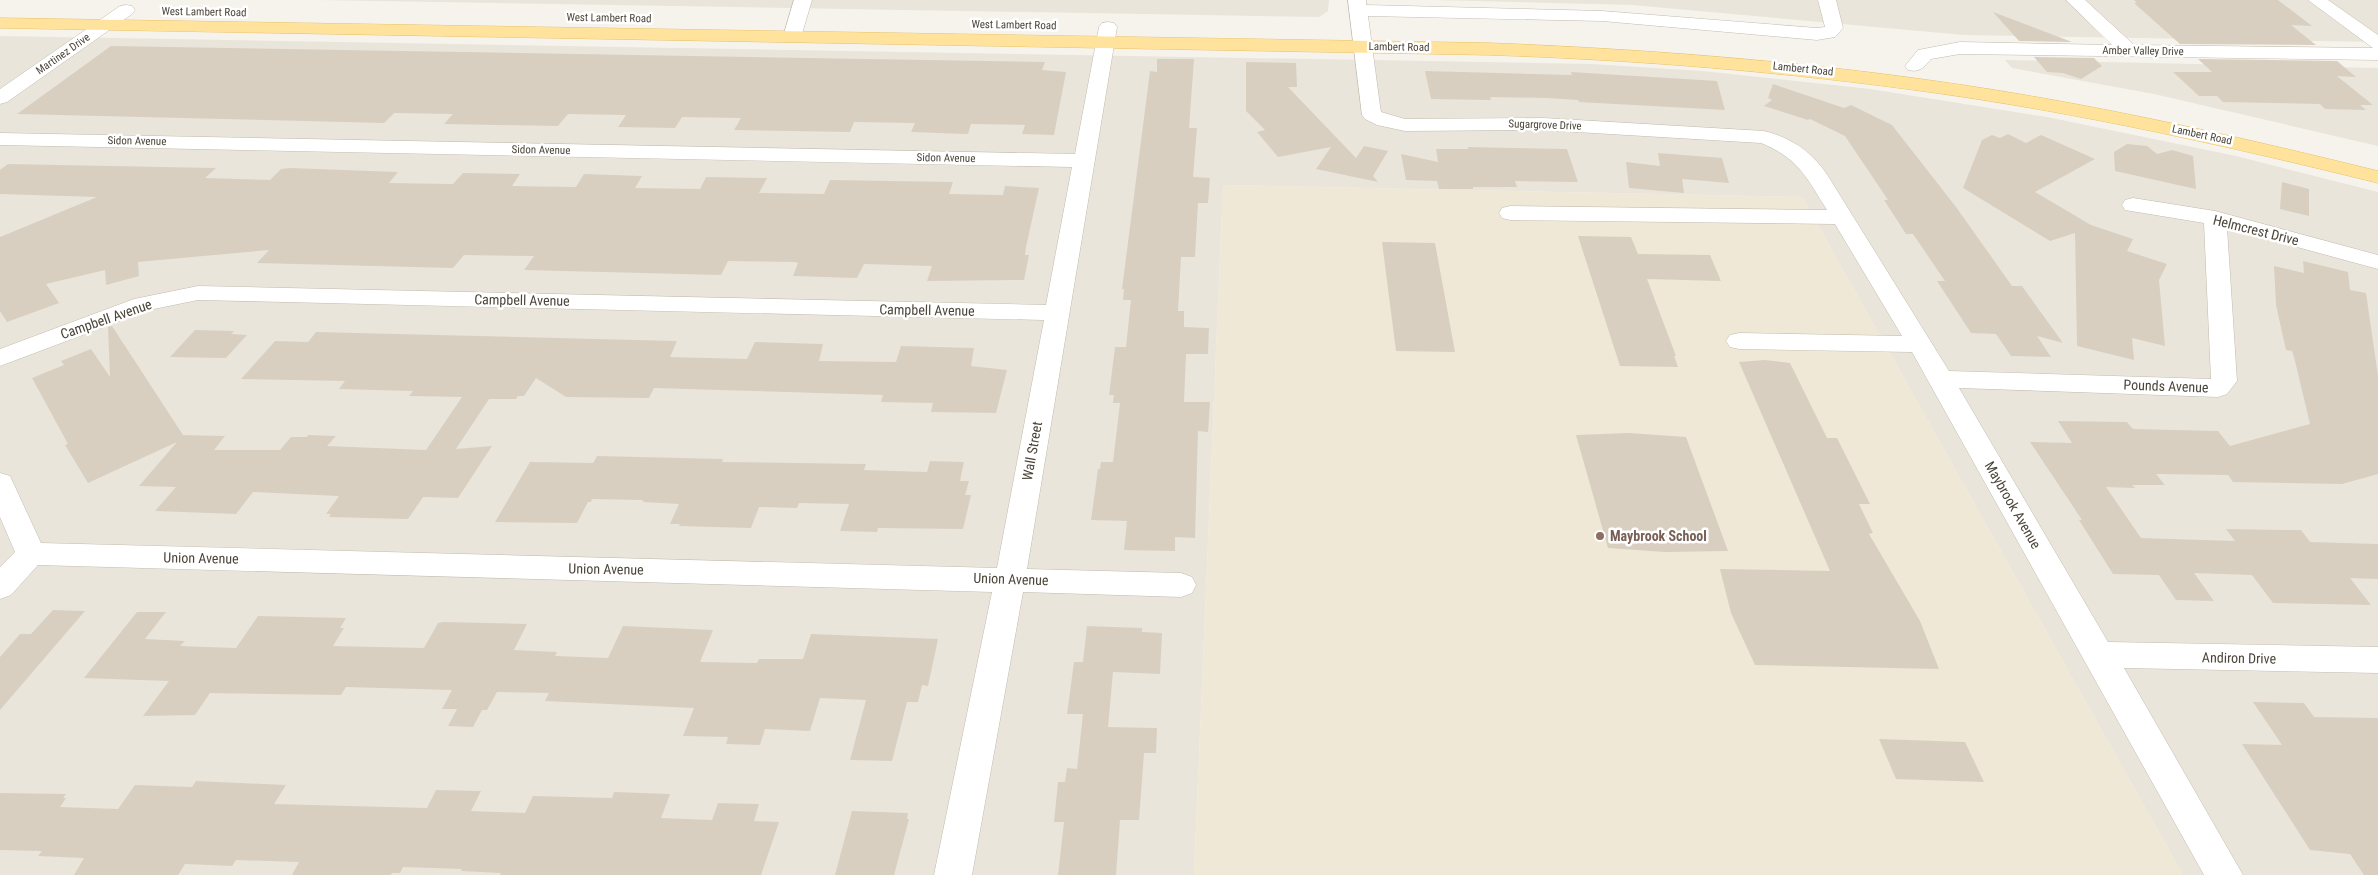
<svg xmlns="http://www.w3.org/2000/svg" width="2378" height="875" font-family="'Roboto Condensed',sans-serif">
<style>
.residential{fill:#eae5da}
.education{fill:#efe8d6}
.building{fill:#d8cfc1}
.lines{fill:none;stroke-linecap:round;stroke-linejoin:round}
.minor-casing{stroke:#c2bbae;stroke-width:1}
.major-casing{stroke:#e6c16a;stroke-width:1}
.minor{fill:#fff;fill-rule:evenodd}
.major{fill:#ffe39c;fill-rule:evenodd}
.education-dot{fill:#8d6e63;stroke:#fff;stroke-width:2}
.labels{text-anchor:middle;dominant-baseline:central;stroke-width:5;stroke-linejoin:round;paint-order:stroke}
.far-street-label{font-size:11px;fill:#4b4439;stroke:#fff}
.street-label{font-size:14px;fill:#4b4439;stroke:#fff}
.education-label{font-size:14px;font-weight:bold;fill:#785e54;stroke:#fff;text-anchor:start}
</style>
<rect width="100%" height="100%" fill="#f6f3ec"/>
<path class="residential" d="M317 0H1329L1328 11 1319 17Z
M1432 0H2378V42L1964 35 1632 5Z
M0 36 1591 64 1703 71 1870 89 2047 117 2236 156 2378 192V875H2183L1802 197 1223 185 1194 875H0Z
M2005 60 2378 68V146L2154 94 2012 68Z"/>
<path class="education" d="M1223 185 1802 197 2183 875H1194Z"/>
<path class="building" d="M2134 0H2278L2312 26 2291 25 2316 45 2180 44 2134 3H2137Z
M1993 12 2072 42 2019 41Z
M111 46 1045 62 1042 70 1066 72 1054 135 1022 134 1025 125 971 124 968 134 911 132 915 123 854 122 850 132 734 130 741 118 682 117 675 128 618 127 626 115 568 114 558 126 444 124 453 114 394 113 384 123 17 114Z
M2034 57 2094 58 2102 66 2081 79 2063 73 2047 72Z
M1157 59H1194L1189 128H1197L1193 177 1210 178 1208 203H1198L1195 257H1181L1178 311H1184V327L1209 328 1208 354H1186L1184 402H1210L1208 432 1198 431 1195 538 1175 537V551L1124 550 1127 521 1091 520 1098 469H1100L1101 462H1113L1120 403H1113L1114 395H1109L1115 347H1126L1131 300H1123L1124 289H1122L1150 71 1157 72Z
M2198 59 2337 61 2356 77 2337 76 2373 105H2360L2366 110 2325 109 2320 104 2223 102 2217 96H2199L2173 72H2212Z
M1246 62 1296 63 1297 87H1288L1356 158 1364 146 1388 151 1373 176 1378 182 1316 169 1331 147 1278 157 1257 132 1265 130 1246 111Z
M1425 71 1572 75 1571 72 1717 81 1725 110 1579 102 1578 100 1547 98 1490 97 1491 100 1431 99Z
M1773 84 1844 108 1851 105 1892 125 1956 207 2012 286H2022L2063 343 2037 336 2051 357 2011 356 1996 334 1971 333 1937 281H1945L1913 234H1906L1884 200H1888L1845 136 1810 119 1808 120 1764 106 1772 100 1768 98Z
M2008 134 2026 143 2041 135 2095 159 2035 192 2091 225 2133 239 2127 251 2167 264 2159 280 2165 346 2132 338 2134 360 2077 346 2075 233 2050 241 1963 188 1982 140 1992 135 2000 138Z
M2127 144 2147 146 2157 154 2172 150 2193 156 2196 189 2115 171 2114 152Z
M1468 147 1567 149 1578 182 1515 181 1517 187H1473V189H1439L1437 181 1406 180 1401 154 1438 162 1436 149H1468Z
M1658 153 1722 158 1729 183 1682 179 1684 193 1629 188 1626 162 1660 166Z
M8 164 216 168 205 178 270 180 281 169 290 168 398 172 389 183 453 184 463 173 520 174 512 186 576 187 584 174 642 176 635 188 700 189 706 177 767 178 759 193 824 194 830 180 953 182 949 194 1003 195 1005 186 1039 188 1026 247 1025 255H1029L1024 280 927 281 932 266 864 264 857 278 793 276 798 263 795 262 728 261 721 275 524 270 534 256 464 255 453 268 257 263 269 250 138 262 139 276 106 285 105 270 46 284 59 303 7 322 0 311V237L97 197 0 194V170Z
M2282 182 2309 189V216L2280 209Z
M1578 236 1631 237 1638 254 1710 255 1721 281 1647 279 1676 356H1674L1678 367 1620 366Z
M1382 242 1435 243 1455 352 1396 351Z
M2303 261 2348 272 2350 290 2366 293 2378 376V474L2342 484 2233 482 2228 475 2156 474 2165 485H2132L2135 488 2106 487 2141 538 2235 541 2226 529 2283 530H2301L2310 542 2378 544V579L2350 578 2371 605 2273 603 2252 575 2194 573 2214 601 2176 600 2159 575 2113 574 2079 520H2082L2030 442 2072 443 2058 421 2127 422 2133 429 2218 431 2230 446 2310 424 2294 357 2292 351 2286 350 2276 305 2274 266 2304 273Z
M112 326 183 435 225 436 214 450H280L291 437H307L308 435 336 436 327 446 426 450 462 397 409 396 413 391 339 389 345 381 241 379 275 341 308 342 316 332 677 341 670 357 747 359 755 342 823 344 819 361 896 362 901 346 974 348 971 366 1007 370 996 413 931 412 933 403 881 402 883 395 654 388 649 398 566 397 536 378 524 396H518L516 399H489L456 449 492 446 458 498 423 497 408 519 329 517 331 514H326L339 496 253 492 236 514 155 511 176 487 139 486 177 442 88 483 65 445 68 444 32 378 64 365 61 361 91 349 110 377 108 327Z
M195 330 234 331 231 334 247 335 226 358 170 357Z
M1765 360 1790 363 1827 438H1837L1870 504H1859L1873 533 1869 534 1920 621 1939 669 1755 665 1731 613 1720 569 1830 571 1739 362Z
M1629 433 1686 437 1728 551 1665 552 1608 548 1576 435Z
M597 456 723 459 722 462 866 464 864 470 927 472 930 461 964 462 960 481H969L965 495H971L963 529 878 528 877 532 840 531 849 504 799 503 797 508 759 507 751 528 679 526 680 524H670L679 504 644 502 642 500 592 499 591 502H588L577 523 495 522 530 462 593 463Z
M53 610 85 611 0 710V657L20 634H31Z
M137 612H166L145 639 185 641 180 646 236 648 258 616 346 618 340 628H344L333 646 424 648 438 623 443 622 527 624 514 650 557 652 555 656 608 658 623 626 713 630 700 662 757 663 759 659H803L811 634 938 639 928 686 922 685 918 702H907L892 761 850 760 866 700 820 698 810 731 765 729 760 745 726 744 728 737 683 736 694 708 545 701 549 693 497 692 487 710H482L473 727 448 726 457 709H442L452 690 346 687 341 695 210 693 195 715 143 716 169 681 84 678Z
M1087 626 1142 628V632L1162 633 1160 674 1113 672 1108 727 1157 728 1156 753H1144L1139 820H1120L1116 875H1058L1064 822H1054L1058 782H1065L1067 768 1077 769 1083 714H1067L1074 662H1083Z
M2253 702 2304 703 2314 717 2378 718V875H2364L2350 854 2310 850 2242 744 2282 745Z
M1879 739 1965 742 1984 782 1896 779Z
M196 781 286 785 274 804 427 808 436 790 481 791 471 811 525 813 533 796 612 798 614 792 670 794 661 818 712 820 718 803 759 804 754 821 779 822 761 875H500L501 873 461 871 462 869 403 867 400 873H392L391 875H292L299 862 236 860 232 866 185 864 178 875H74L84 858 38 856 42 851 0 850V793L66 794 63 798H66L60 807 118 809 135 785 192 787Z
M852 811 908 813 907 819H909L894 875H835Z"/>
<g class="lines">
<defs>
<path id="minor" d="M794 0H812L801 37 799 41H785L783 37Z
M1348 0H1366V5L1602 11 1817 28 1825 27 1818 0H1836L1843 28 1835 37 1817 40 1602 21 1368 16 1380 106 1381 112 1405 119 1543 118 1764 131C1792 138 1812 152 1828 176L1949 371 2211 379 2204 223 2125 210 2122 205 2125 200 2133 198 2215 211 2378 255V269L2227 228 2237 381 2227 394 2218 397 1959 388 2108 642 2378 647V673L2124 668 2243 875H2204L1912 352 1739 349 1730 347 1726 341 1730 335 1739 333 1902 336 1835 224 1510 220 1502 218 1499 213 1502 208 1510 206 1827 210C1807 178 1798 158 1761 143L1543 130 1405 131 1377 125 1365 119 1362 115Z
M2066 0H2085L2134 45 2373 48 2308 0H2328L2378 35V60L1960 54 1931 59C1924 67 1920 73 1908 70L1905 66 1918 50 1960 42 2112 45Z
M126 5 132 6 135 10 132 14 7 102 0 104V89L120 6Z
M1108 22 1114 23 1117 27 1027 569 1181 573 1192 577 1196 585 1192 593 1181 597 1023 592 972 875H934L992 592 38 565 11 595 0 599V567L15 552 0 517V473L10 476 41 543 997 568 1044 320 198 300 149 310 0 366V349L134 299 198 286 1046 305 1072 167 0 145V133L1075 154 1099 27 1102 23Z"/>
<path id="major" d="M0 18 1490 43C1639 49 1787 60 1935 81 2085 102 2232 135 2378 171V183C2232 147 2085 114 1936 93 1787 72 1639 60 1490 55L0 28Z"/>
</defs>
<use href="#minor" class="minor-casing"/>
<use href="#major" class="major-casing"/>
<use href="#minor" class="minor"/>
<use href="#major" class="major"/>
</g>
<circle class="education-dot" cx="1600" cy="536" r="5"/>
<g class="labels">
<g class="far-street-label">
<text transform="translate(204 12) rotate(1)">West Lambert Road</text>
<text transform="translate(609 18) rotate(1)">West Lambert Road</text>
<text transform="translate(1014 25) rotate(1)">West Lambert Road</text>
<text transform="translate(1399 47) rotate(1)">Lambert Road</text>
<text transform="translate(2143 51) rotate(1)">Amber Valley Drive</text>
<text transform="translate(63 54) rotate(-35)">Martinez Drive</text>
<text transform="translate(1803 69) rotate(6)">Lambert Road</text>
<text transform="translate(1545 125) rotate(2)">Sugargrove Drive</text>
<text transform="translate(2202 135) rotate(12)">Lambert Road</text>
<text transform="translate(137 141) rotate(1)">Sidon Avenue</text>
<text transform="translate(541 150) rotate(1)">Sidon Avenue</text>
<text transform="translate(946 158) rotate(1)">Sidon Avenue</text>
</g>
<g class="street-label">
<text transform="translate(2256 230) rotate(14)">Helmcrest Drive</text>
<text transform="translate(522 300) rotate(1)">Campbell Avenue</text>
<text transform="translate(927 310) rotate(1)">Campbell Avenue</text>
<text transform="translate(106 319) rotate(-19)">Campbell Avenue</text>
<text transform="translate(2166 386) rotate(2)">Pounds Avenue</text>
<text transform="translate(1032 451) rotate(-80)">Wall Street</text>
<text transform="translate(2013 505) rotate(60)">Maybrook Avenue</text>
<text transform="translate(201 558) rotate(1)">Union Avenue</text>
<text transform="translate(606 569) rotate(1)">Union Avenue</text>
<text transform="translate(1011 579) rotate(2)">Union Avenue</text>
<text transform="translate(2239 658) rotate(1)">Andiron Drive</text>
</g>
<g class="education-label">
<text x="1610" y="536">Maybrook School</text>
</g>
</g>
</svg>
